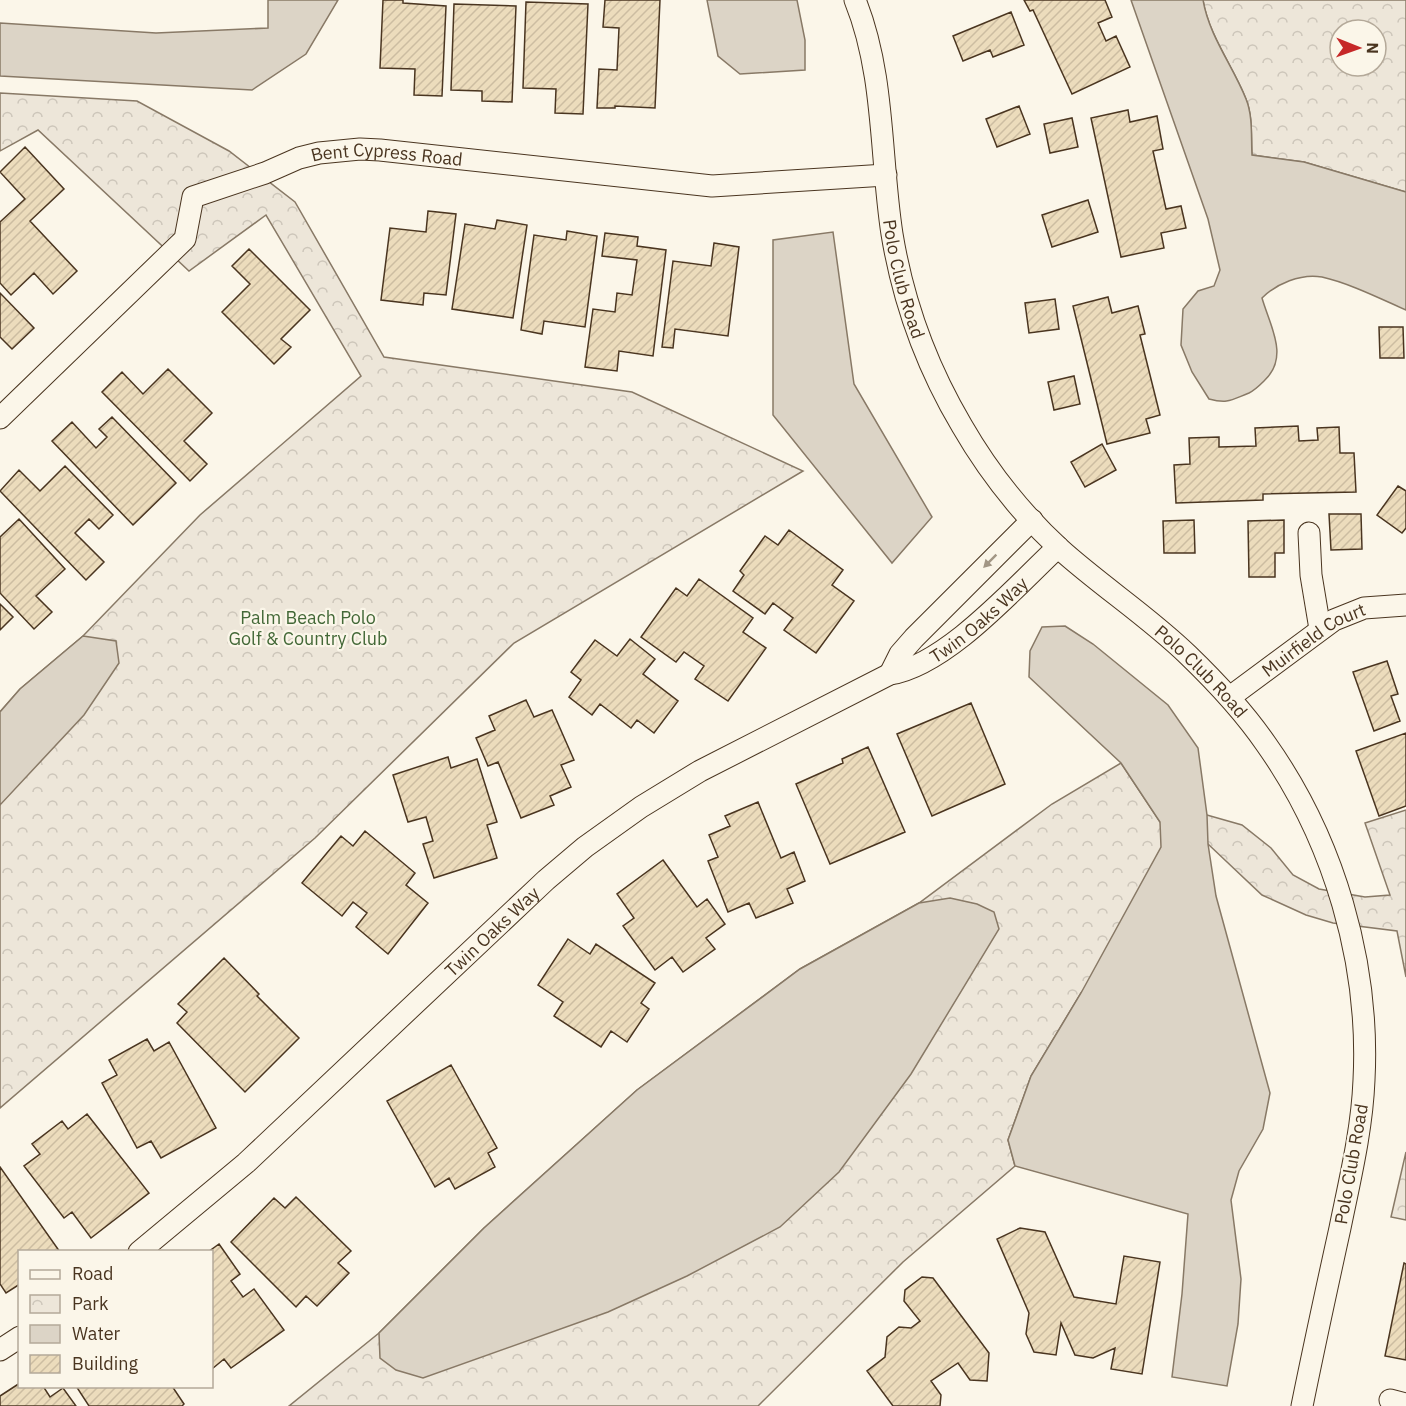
<svg xmlns="http://www.w3.org/2000/svg" width="1406" height="1406" font-family="'IBM Plex Sans',sans-serif">
<style>
.park{fill:url(#park-crowns);stroke:#887966;stroke-width:1.5;fill-rule:evenodd}
.water{fill:#dcd4c6;stroke:#887966;stroke-width:1.5}
.building{fill:url(#building-hatch);stroke:#4a3520;stroke-width:1.5}
.lines{fill:none;stroke-linecap:round;stroke-linejoin:round}
.street-casing{stroke:#4a3520;stroke-width:23}
.street{stroke:#fbf6e9;stroke-width:21}
.oneway{fill:#a29684}
.labels{text-anchor:middle;dominant-baseline:central;stroke-width:4.5;stroke-linejoin:round;paint-order:stroke}
.street-label{font-size:18px;fill:#4a3520;stroke:#fbf6e9}
.park-label{font-size:18px;fill:#436837;stroke:#fbf6e9}
</style>
<defs>
<pattern id="park-crowns" width="20" height="18" patternUnits="userSpaceOnUse" patternTransform="scale(1.5)"><rect width="20" height="18" fill="#ede6d9"/><path d="M2 6a3 3 0 1 1 6 0M12 15a3 3 0 1 1 6 0" fill="none" stroke="#cdc6ba"/></pattern>
<pattern id="building-hatch" width="6" height="6" patternUnits="userSpaceOnUse" patternTransform="scale(1.5)"><rect width="6" height="6" fill="#ecdcbc"/><path d="M-1 1l2-2M0 6l6-6M5 7l2-2" fill="none" stroke="#ccbda1"/></pattern>
</defs>
<rect width="100%" height="100%" fill="#fbf6e9"/>
<path class="park" d="M1203 0H1406V192L1304 162 1252 155C1251 138 1253 116 1246 99 1233 66 1209 36 1203 0ZM1340 30H1376V66H1340Z
M0 93 137 101 229 151 295 202 384 357 632 392 803 471 514 643 315 838 0 1108V712L20 689 83 636 200 515 361 376 266 215 189 271 38 130 0 151Z
M1121 763 1160 822 1207 815 1242 825 1271 848 1293 875 1319 889 1365 897 1390 895 1365 823 1406 810V977L1397 931 1333 923 1306 915 1262 895 1208 844 1081 993 1031 1076 1008 1140 1015 1166 903 1262 758 1406H289L379 1333 484 1228 637 1090 800 969 919 903 1052 804Z
M1406 1152V1220L1391 1217Z"/>
<path class="water" d="M268 0H338L306 54 252 90 0 76V23L156 33 268 28Z
M707 0H797L805 40V70L740 74 718 56Z
M1131 0H1203C1209 36 1233 66 1246 99 1253 116 1251 137 1252 155L1304 162 1406 192V310C1381 299 1349 283 1322 277 1301 273 1276 284 1262 298 1270 326 1290 357 1264 381 1259 386 1255 390 1249 393 1231 400 1228 404 1209 399L1192 372 1181 345 1183 309 1198 291 1214 286 1220 270 1208 219Z
M833 232 854 384 932 517 892 563 773 415V240Z
M1065 626 1093 644 1168 705 1198 748 1207 815 1208 844 1216 896 1270 1093 1263 1129 1239 1171 1231 1200 1241 1279 1238 1324 1227 1386 1172 1377 1182 1294 1188 1214 1015 1166 1008 1140 1031 1076 1081 993 1161 847 1160 822 1121 763 1029 677 1030 651 1042 627Z
M83 636 116 641 119 663 84 715 0 805V712L20 689Z
M950 898 977 904 994 912 999 929 911 1074 839 1172 780 1227 687 1276 608 1312 423 1378 396 1370 380 1358 379 1333 484 1228 637 1090 800 969 919 903Z"/>
<path class="building" d="M383 0H403V3L446 6 442 96 414 95 415 69 380 68Z
M605 0H660L655 108 615 106V108H597L599 69 617 70 619 28 603 27Z
M1024 0H1105L1112 17 1098 23 1106 41 1116 36 1130 67 1072 94 1033 10 1030 11Z
M526 2 588 4 583 114 555 113 556 89 523 88Z
M454 4 516 6 512 102 482 101V91L451 90Z
M1011 12 1024 45 993 57 990 50 963 61 953 36Z
M1019 106 1030 134 997 147 986 119Z
M1128 110 1130 122 1157 116 1163 149 1153 151 1166 209 1181 206 1186 228 1161 233 1164 248 1121 257 1091 118Z
M1072 118 1078 147 1050 153 1044 124Z
M25 147 64 189 30 221 77 271 53 294 34 273 11 295 0 283V222L25 199 0 172Z
M1088 200 1098 232 1052 247 1042 215Z
M428 211 456 214 446 295 424 293 423 305 381 300 390 228 426 232Z
M497 220 527 225 513 318 452 309 465 224 495 229Z
M567 231 597 236 585 327 544 321 542 334 521 330 534 235 566 240Z
M605 233 638 237 637 246 666 250 653 356 619 351 617 371 585 367 593 309 615 312 617 293 632 295 637 260 602 256Z
M714 243 739 247 728 336 675 329 673 348 662 347 673 261 711 266Z
M249 249 310 310 281 339 291 347 274 364 222 312 250 284 232 266Z
M0 293 34 328 12 349 0 337Z
M1108 297 1112 313 1138 306 1145 334 1140 335 1160 415 1146 419 1150 433 1107 444 1073 306Z
M1055 299 1059 329 1029 333 1025 303Z
M1379 327H1403L1404 358H1380Z
M168 369 212 413 184 441 207 464 190 481 102 392 122 372 143 394Z
M1074 376 1080 404 1054 410 1048 382Z
M112 417 176 483 133 525 52 441 72 422 96 448 107 437 99 429Z
M1298 426 1299 441 1318 440 1317 428 1339 427 1340 453H1354L1356 492 1263 494V500L1176 503 1174 465 1190 464 1189 438 1219 437V447L1256 446 1255 428Z
M1102 444 1116 470 1085 487 1071 462Z
M65 466 113 515 99 529 89 519 75 533 104 562 86 580 0 491 19 470 40 491Z
M1398 486 1406 491V528L1402 533 1377 515Z
M1329 514H1361L1362 549 1331 550Z
M19 519 65 569 36 596 52 612 34 629 0 593V537Z
M1194 520 1195 553H1164L1163 521Z
M1284 520V553H1275V577H1249L1248 521Z
M789 530 843 570 832 585 854 601 816 653 784 630 793 618 773 603 765 614 733 591 744 575 740 571 765 536 778 545Z
M699 579 753 618 743 632 766 648 728 701 695 679 704 666 684 652 676 662 641 637 676 588 687 596Z
M0 604 13 617 0 630Z
M630 639 655 659 643 674 678 701 654 733 637 720 631 728 600 704 592 715 569 697 581 680 571 672 595 640 617 656Z
M1387 661 1398 694 1391 696 1400 721 1374 731 1353 672Z
M526 700 534 717 552 710 574 760 561 765 571 787 550 796 554 805 521 818 498 762 488 766 476 738 495 730 489 716Z
M971 703 1005 784 932 816 897 734Z
M1406 733V806L1379 816 1356 751Z
M868 747 905 832 830 864 796 784 843 763 842 759Z
M448 757 451 768 477 759 497 822 487 825 497 858 434 878 423 844 433 841 426 817 408 822 393 775Z
M758 802 781 858 794 852 805 881 787 889 793 903 756 918 749 903 728 912 708 861 718 857 709 835 730 826 725 816Z
M365 831 415 873 406 885 428 903 388 954 356 927 367 913 353 902 342 916 302 883 341 836 353 846Z
M663 860 697 907 707 899 725 924 706 938 715 949 683 972 672 957 655 970 623 926 634 918 617 894Z
M568 939 590 954 596 944 655 983 641 1003 649 1009 627 1042 611 1031 601 1047 554 1016 563 1002 538 985Z
M224 958 259 994 257 996 299 1038 245 1092 177 1023 187 1012 178 1004Z
M147 1039 154 1051 169 1042 216 1128 161 1158 151 1141 137 1148 102 1083 117 1075 109 1060Z
M451 1065 497 1148 488 1153 495 1167 455 1189 449 1178 435 1187 387 1101Z
M87 1114 149 1193 91 1238 72 1212 64 1218 24 1166 40 1154 32 1144 62 1121 68 1129Z
M0 1167 60 1252H20V1284L6 1293 0 1284Z
M296 1197 351 1251 338 1263 349 1273 317 1306 306 1296 296 1307 231 1242 274 1198 285 1208Z
M1020 1228 1045 1232 1074 1297 1116 1304 1124 1256 1160 1262 1142 1374 1111 1369 1115 1348 1093 1358 1075 1355 1061 1323 1056 1355 1034 1352 1026 1334 1029 1313 997 1239Z
M219 1244 240 1274 231 1281 243 1297 254 1289 284 1330 231 1368 224 1359 212 1369V1252H208Z
M1404 1263 1406 1264V1360L1385 1356Z
M922 1277 933 1278 989 1353 987 1381 970 1380 958 1363 931 1381 941 1395 940 1406H893L867 1371 885 1357 887 1337 899 1327 911 1328 920 1321 904 1301 905 1290Z
M20 1383V1386H43L50 1397 63 1388 76 1406H0V1396Z
M76 1386H172L184 1404 182 1406H89Z"/>
<g class="lines">
<defs>
<g id="street">
<path id="s1" d="M855 0C885 74 880 156 892 234 903 301 927 367 962 426 988 471 1022 514 1060 549 1101 586 1149 617 1188 655 1217 683 1244 712 1266 744 1334 840 1370 963 1364 1080 1362 1130 1350 1179 1340 1228 1327 1287 1314 1347 1302 1406"/>
<path id="s2" d="M0 418 185 239 193 197 265 173 299 158 319 153 360 149 380 150 712 186 886 175"/>
<path id="s3" d="M1032 520 914 638 900 654 890 674C947 665 1016 586 1058 547"/>
<path d="M1309 533 1311 575 1320 629"/>
<path id="s4" d="M1230 697 1334 620 1364 608 1406 605"/>
<path id="s5" d="M139 1252 246 1163 546 880 585 847 641 807 700 771 890 674"/>
<path d="M0 1350 20 1337"/>
<path d="M1390 1400 1406 1404"/>
</g>
</defs>
<use href="#street" class="street-casing"/>
<use href="#street" class="street"/>
</g>
<defs><path id="oneway-solid" d="M-6-.8H1V-3.2L6.5 0L1 3.2V.8H-6Z" transform="scale(1.5)"/></defs>
<use class="oneway" href="#oneway-solid" transform="translate(990 561) rotate(135)"/>
<g class="labels">
<g class="street-label">
<text stroke="none"><textPath href="#s2" startOffset="502">Bent Cypress Road</textPath></text>
<text stroke="none"><textPath href="#s1" startOffset="284">Polo Club Road</textPath></text>
<text stroke="none"><textPath href="#s3" startOffset="316">Twin Oaks Way</textPath></text>
<text stroke="none"><textPath href="#s4" startOffset="102">Muirfield Court</textPath></text>
<text stroke="none"><textPath href="#s1" startOffset="788">Polo Club Road</textPath></text>
<text stroke="none"><textPath href="#s5" startOffset="477">Twin Oaks Way</textPath></text>
<text transform="translate(1351 1164) rotate(-80)">Polo Club Road</text>
</g>
<g class="park-label">
<text x="308" y="617">Palm Beach Polo<tspan x="308" dy="21">Golf &amp; Country Club</tspan></text>
</g>
</g>
<rect x="18" y="1250" width="195" height="138" fill="#fbf6e9" stroke="#b4a999" stroke-width="1.5"/>
<rect x="30" y="1270" width="30" height="9" fill="#fbf6e9" stroke="#b4a999" stroke-width="1.5"/>
<text x="72" y="1280" font-size="18" fill="#4a3520">Road</text>
<rect x="30" y="1295" width="30" height="18" fill="url(#park-crowns)" stroke="#b4a999" stroke-width="1.5"/>
<text x="72" y="1310" font-size="18" fill="#4a3520">Park</text>
<rect x="30" y="1325" width="30" height="18" fill="#dcd4c6" stroke="#b4a999" stroke-width="1.5"/>
<text x="72" y="1340" font-size="18" fill="#4a3520">Water</text>
<rect x="30" y="1355" width="30" height="18" fill="url(#building-hatch)" stroke="#b4a999" stroke-width="1.5"/>
<text x="72" y="1370" font-size="18" fill="#4a3520">Building</text>
<g transform="translate(1358 48) rotate(91)"><circle r="28" fill="#fbf6e9" stroke="#b4a999" stroke-width="1.5"/>
<path d="M0-4.5L10 22L0 15L-10 22Z" fill="#c62828"/>
<text y="-9" font-size="16" font-weight="bold" text-anchor="middle" fill="#4a3520">N</text>
</g>
</svg>
